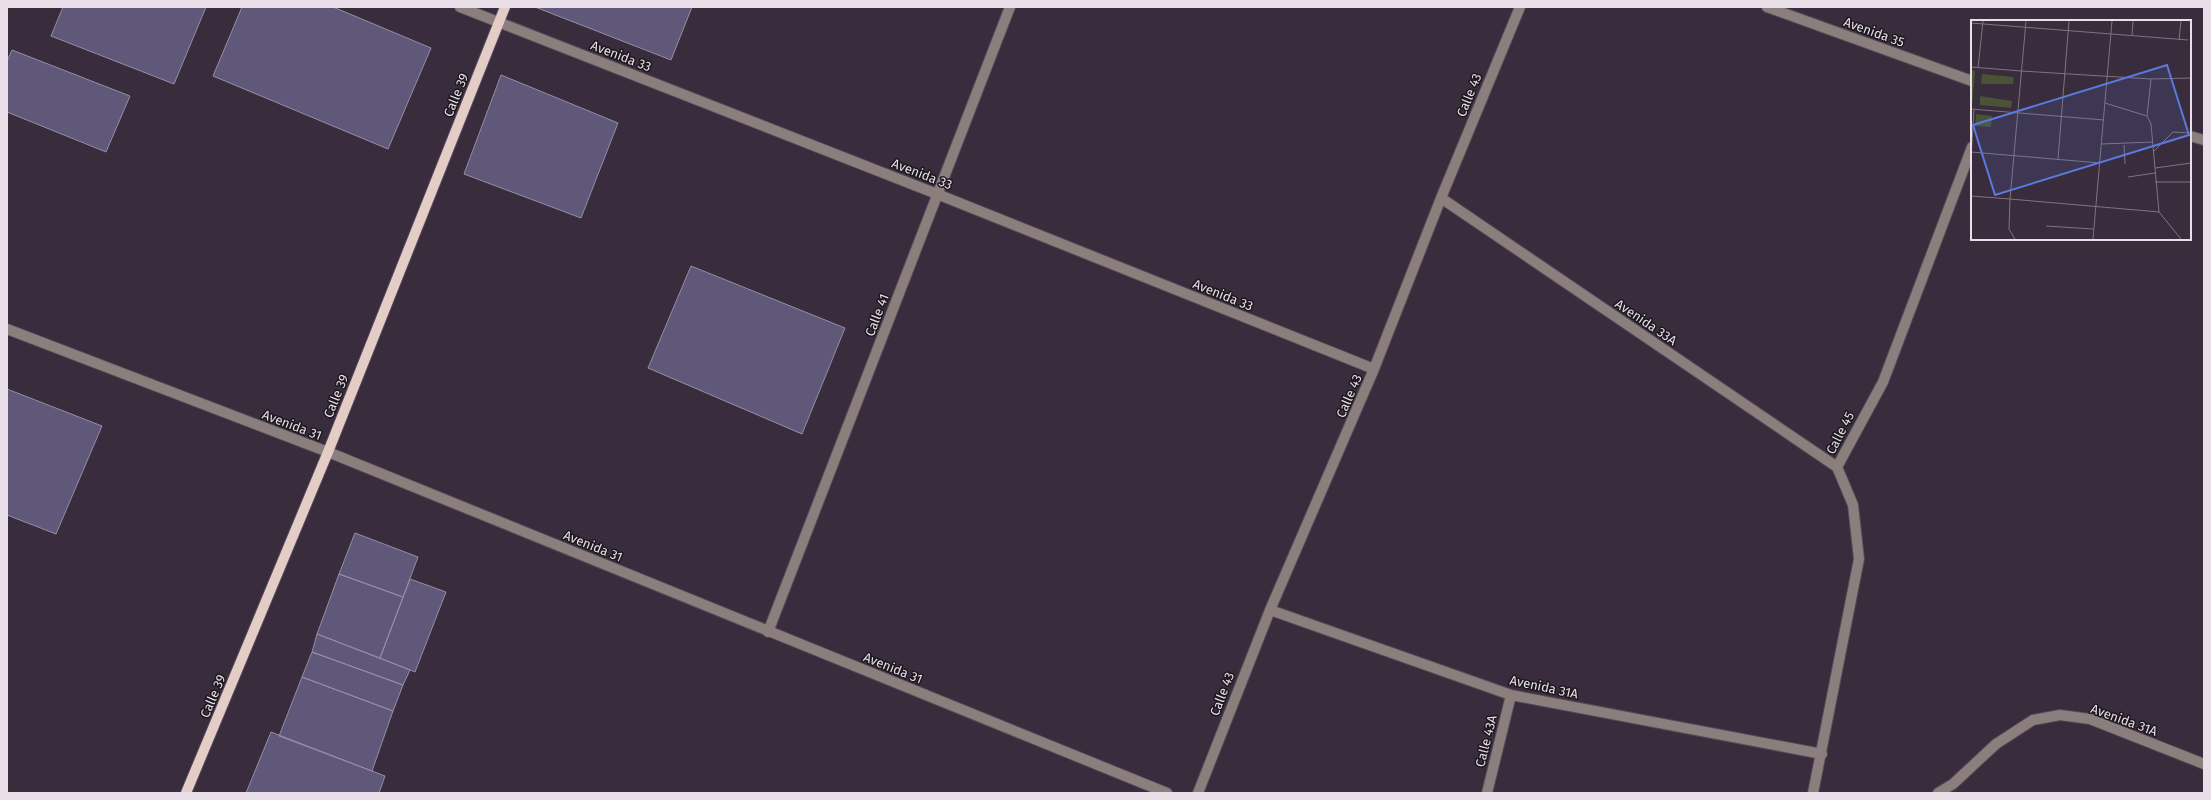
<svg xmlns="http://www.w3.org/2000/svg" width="2211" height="800" font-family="'Fira Sans',sans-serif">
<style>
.building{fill:#605879;stroke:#948fa6}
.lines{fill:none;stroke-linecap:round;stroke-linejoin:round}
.minor-casing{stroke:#554958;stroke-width:12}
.major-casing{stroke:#554958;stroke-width:12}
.minor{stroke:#8b7f7d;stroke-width:10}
.major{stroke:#e4ccc7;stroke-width:10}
.labels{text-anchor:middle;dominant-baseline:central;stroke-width:3;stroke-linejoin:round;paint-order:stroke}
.street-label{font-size:13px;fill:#e8dfe9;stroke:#1d171e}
.inset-road{fill:none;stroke:#7f7481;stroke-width:1}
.view{fill:#5a7add;fill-opacity:0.15;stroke:#5a7add;stroke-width:2}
.inset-edge{fill:none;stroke:#e8dfe9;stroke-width:2}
</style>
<rect width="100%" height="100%" fill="#392c3c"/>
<path class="building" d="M63 7H206L174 84 51 36Z
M242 7H333L431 48 388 149 213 76Z
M535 7H692L671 60Z
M12 50 130 96 106 152 7 112V61Z
M501 75 618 123 581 218 464 174Z
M691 266 845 328 802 434 648 368Z
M7 389 102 426 56 534 7 515Z
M355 533 418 557 403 597 339 574Z
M339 574 403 597 380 658 317 634Z
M410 579 446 592 415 672 380 658Z
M317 634 410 670 403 685 312 652Z
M312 652 403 685 393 711 302 677Z
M302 677 393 711 372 771 279 736Z
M271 732 385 776 379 793H246Z"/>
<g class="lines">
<defs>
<path id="minor" d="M460 7 937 194 1374 369
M1767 7 1972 81
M2190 136 2204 140
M1441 198 1837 467
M7 329 328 452 1167 793
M1270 610 1511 695 1822 754
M768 632 1010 7
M1198 793 1270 610 1374 369 1441 198 1520 7
M1487 793 1511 695
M1813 793 1859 559 1853 505 1837 467 1883 382 1972 147
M1938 793 1953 784 1996 744 2033 720 2060 715 2090 719 2204 764"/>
<path id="major" d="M186 793 328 452 505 7"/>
</defs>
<use href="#minor" class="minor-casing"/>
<use href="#major" class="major-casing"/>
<use href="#minor" class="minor"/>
<use href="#major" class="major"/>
</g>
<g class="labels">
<g class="street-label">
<text transform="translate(1874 32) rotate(20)">Avenida 35</text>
<text transform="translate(621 56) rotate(21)">Avenida 33</text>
<text transform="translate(456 95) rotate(-68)">Calle 39</text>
<text transform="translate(1469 95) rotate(-68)">Calle 43</text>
<text transform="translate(922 174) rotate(21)">Avenida 33</text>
<text transform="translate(1223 295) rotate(22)">Avenida 33</text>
<text transform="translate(877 315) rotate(-69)">Calle 41</text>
<text transform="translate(1646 322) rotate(34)">Avenida 33A</text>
<text transform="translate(336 396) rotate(-68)">Calle 39</text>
<text transform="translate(1349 396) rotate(-67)">Calle 43</text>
<text transform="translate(292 425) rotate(21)">Avenida 31</text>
<text transform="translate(1840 433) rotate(-63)">Calle 45</text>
<text transform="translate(593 546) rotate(22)">Avenida 31</text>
<text transform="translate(893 668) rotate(22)">Avenida 31</text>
<text transform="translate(1544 687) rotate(12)">Avenida 31A</text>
<text transform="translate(1222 694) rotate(-69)">Calle 43</text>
<text transform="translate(213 696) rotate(-67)">Calle 39</text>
<text transform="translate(2124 720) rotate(20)">Avenida 31A</text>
<text transform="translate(1486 741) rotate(-76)">Calle 43A</text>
</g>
</g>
<g transform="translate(1971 20)">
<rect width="220" height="220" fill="#392c3c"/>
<path d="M0 50 4 51 1 87H0ZM11 54 43 57 42 64H10ZM9 76 41 81 40 88 9 85ZM5 94 21 96 20 107 4 106Z" fill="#4b5337"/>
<path class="inset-road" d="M0 3 217 20M161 16 162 1M208 20 210 1M0 47 50 51M7 48 12 1M50 51 180 59 220 58M180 59 176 96 180 104 188 192 210 219M134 83 176 96M0 89 133 100M130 124 182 122M153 125 154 144M183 131 202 112 220 113M0 132 129 143M0 137 3 90M87 139 98 1M184 148 220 143M157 157 184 153M184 162H220M0 176 39 179 55 1M75 206 122 209M44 219 38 209 39 179 188 192M122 219 141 1"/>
<path class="view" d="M196 45 218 115 24 175 2 105Z"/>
<rect width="220" height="220" class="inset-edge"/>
</g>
<rect width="2211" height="800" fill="none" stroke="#e8dfe9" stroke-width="16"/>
</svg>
